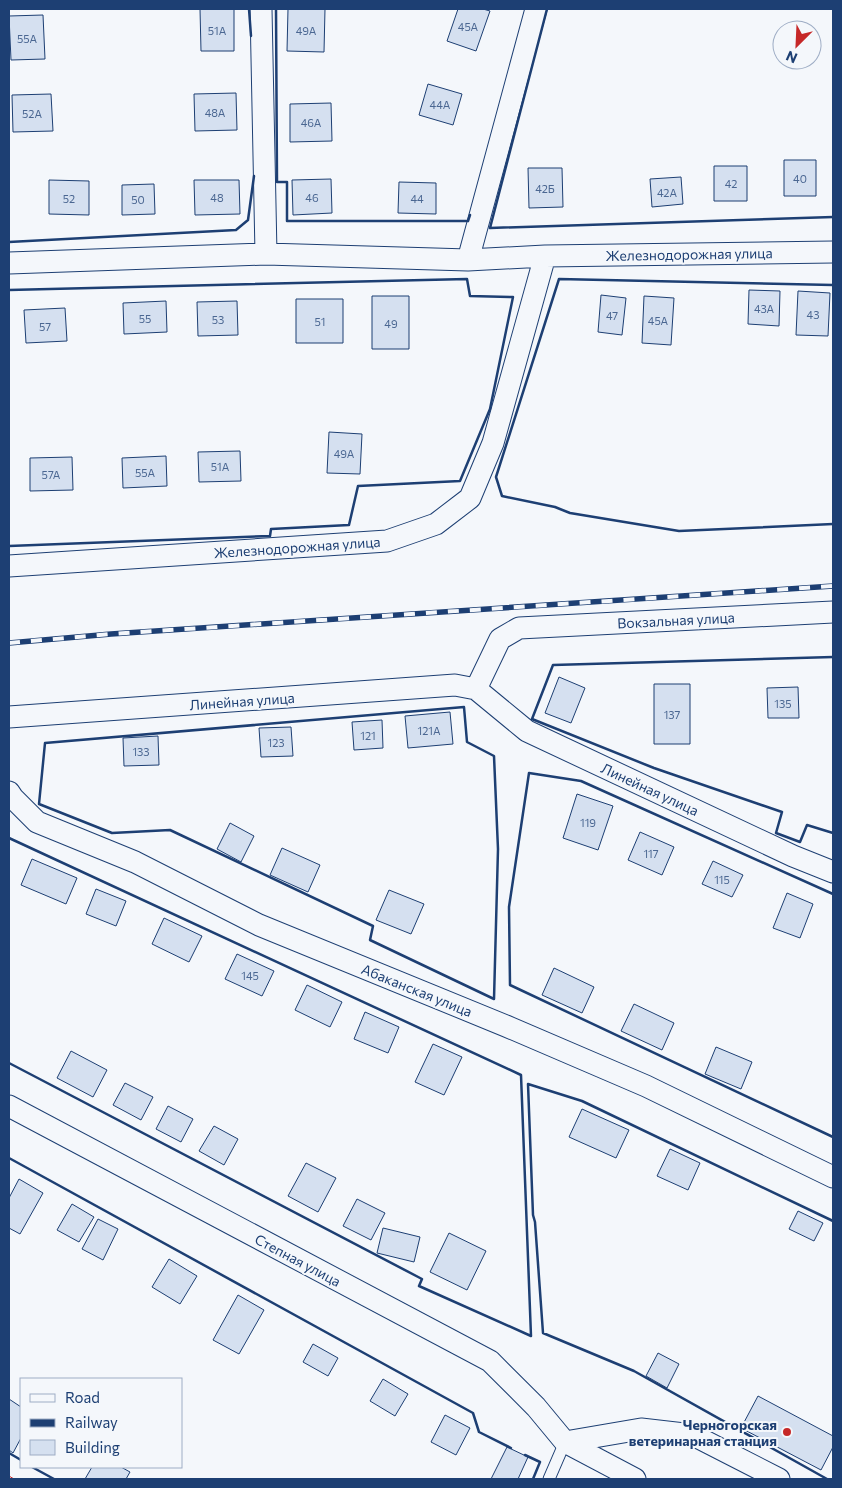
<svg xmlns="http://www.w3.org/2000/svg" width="842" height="1488" font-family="Commissioner,sans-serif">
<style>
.building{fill:#d5e0f0;stroke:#1d3f73}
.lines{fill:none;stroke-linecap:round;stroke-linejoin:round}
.lane-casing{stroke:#1d3f73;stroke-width:13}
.street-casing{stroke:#1d3f73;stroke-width:23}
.lane{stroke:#f4f7fb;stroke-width:11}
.street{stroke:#f4f7fb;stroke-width:21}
.rail-casing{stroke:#1d3f73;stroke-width:5.5}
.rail{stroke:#f4f7fb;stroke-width:4;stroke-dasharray:11;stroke-linecap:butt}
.wall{stroke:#1d3f73;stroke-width:2.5}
.power{stroke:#c62828;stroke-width:1;stroke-dasharray:18 4 2.5 4;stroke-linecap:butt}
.poi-dot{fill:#c62828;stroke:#f4f7fb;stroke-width:2}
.labels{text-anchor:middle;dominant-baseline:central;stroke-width:4;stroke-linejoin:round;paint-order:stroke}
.number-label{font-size:11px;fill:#4b6792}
.street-label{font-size:14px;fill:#1d3f73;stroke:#f4f7fb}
.poi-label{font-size:14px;font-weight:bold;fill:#1d3f73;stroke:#f4f7fb;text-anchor:end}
</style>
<rect width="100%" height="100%" fill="#f4f7fb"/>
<path class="building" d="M200 9H234V51H201Z
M288 9H325L324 52 287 51Z
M458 9H483L490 11 476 51 447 41Z
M43 15 45 59 11 60 9 16Z
M428 84 462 94 453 125 419 115Z
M236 93 237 130 195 131 194 94Z
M51 94 53 131 13 132 12 95Z
M331 103 332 141 290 142V104Z
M784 160H816V196H784Z
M714 166H747V201H714Z
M528 168H562L563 207 529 208Z
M681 177 683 204 652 207 650 179Z
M331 179 332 213 293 215 292 180Z
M49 180 89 181V215L49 214Z
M194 180H239L240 214 195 215Z
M399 182 436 183V214L398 213Z
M154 184 155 214 122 215V185Z
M749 290 780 291 779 326 748 324Z
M798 291 830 293 828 336 796 335Z
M601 295 626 298 622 335 598 332Z
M372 296H409V349H372Z
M644 296 674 298 671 345 642 343Z
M296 299H343V343H296Z
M166 301 167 332 124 334 123 303Z
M237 301 238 335 198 336 197 302Z
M65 308 67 341 26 343 24 310Z
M329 432 362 434 360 474 327 473Z
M240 451 241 481 199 482 198 452Z
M166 456 167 486 123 488 122 458Z
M72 457 73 490 30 491V458Z
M559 677 585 688 571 723 545 713Z
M654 684H690V744H654Z
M798 687 799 718H768L767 688Z
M450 712 453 744 408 748 405 716Z
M382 720 383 748 354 750 352 722Z
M291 727 293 756 261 757 259 728Z
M158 736 159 765 124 766 123 738Z
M577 794 613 806 598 850 563 838Z
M230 823 254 836 241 862 217 849Z
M640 832 674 847 662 875 628 860Z
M282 848 320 865 308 892 270 875Z
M32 859 77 878 66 904 21 885Z
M713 861 743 875 732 897 702 884Z
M96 889 126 901 116 926 86 914Z
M389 890 424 904 411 934 376 920Z
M787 893 813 904 800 938 773 928Z
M164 918 202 936 189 962 152 944Z
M237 954 274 971 262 996 225 979Z
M554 968 594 987 582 1013 542 995Z
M307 985 342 1002 330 1027 295 1010Z
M634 1004 674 1023 662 1050 621 1031Z
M365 1012 399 1027 388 1053 354 1039Z
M433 1044 462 1057 444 1095 415 1082Z
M716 1047 752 1062 741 1089 705 1074Z
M71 1051 107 1070 93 1097 57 1078Z
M125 1083 153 1097 141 1120 113 1105Z
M168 1106 193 1119 181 1142 156 1129Z
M582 1109 629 1130 616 1158 569 1137Z
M214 1126 238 1139 224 1165 199 1151Z
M670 1149 700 1163 688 1190 657 1176Z
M306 1163 336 1178 318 1212 288 1196Z
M19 1179 43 1193 20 1234 9 1228V1198Z
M357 1199 385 1213 371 1240 343 1226Z
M72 1204 94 1217 79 1242 57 1230Z
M798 1211 823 1223 814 1241 789 1229Z
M98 1219 118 1229 103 1260 82 1249Z
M383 1228 420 1237 414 1262 377 1253Z
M449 1233 486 1251 467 1290 430 1272Z
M169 1259 197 1276 180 1304 152 1287Z
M238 1295 264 1310 239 1354 213 1340Z
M313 1344 338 1358 328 1376 303 1362Z
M658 1353 679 1364 667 1388 646 1376Z
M383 1379 408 1394 395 1416 370 1401Z
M758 1396 833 1436V1447L821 1470 741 1428Z
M9 1399 21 1407V1438L13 1453 9 1450Z
M445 1415 470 1428 456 1455 431 1442Z
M507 1447 528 1457 518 1479H491Z
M92 1467H121L130 1472 126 1479H85Z"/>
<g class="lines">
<defs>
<path id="lane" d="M549 1479 565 1442"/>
<path id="street" d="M261 9 266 254
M468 260 536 9
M9 263 266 254 468 260 545 256 833 252
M9 566 387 541 436 524 470 498 493 443 545 256
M476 689 527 731 793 856 833 872
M9 717 455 685 476 689 500 639 519 628 833 612
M9 792 13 798 37 822 135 862 259 925 506 1026 646 1086 833 1177
M9 1106 490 1361 536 1407 565 1442 635 1479
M565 1442 641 1429 693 1435 779 1479"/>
</defs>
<use href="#lane" class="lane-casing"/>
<use href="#street" class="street-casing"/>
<use href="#lane" class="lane"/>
<use href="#street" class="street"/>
<defs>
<path id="rail" d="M9 643 111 634 833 586"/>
</defs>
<use href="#rail" class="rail-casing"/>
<use href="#rail" class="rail"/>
<path class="wall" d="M249 9 251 36
M276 9 277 182H287V221H468L470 215
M547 9 490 228 833 217
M9 242 236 230 248 220 254 176
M833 285 559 279 496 477 502 496 555 507 570 513 679 531 833 524
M9 290 467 279 470 296 513 297 490 409 460 481 358 486 349 525 271 529 270 536 9 546
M833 657 553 665 532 719 654 768 782 812 776 833 800 842 807 825 833 833
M464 707 467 742 494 756 498 849 494 999 370 940 373 926 170 830 112 833 39 804 45 743Z
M9 838 521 1075 531 1336 419 1286 422 1279 9 1063
M833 894 581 781 529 773 509 907 510 985 833 1137
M9 1158 473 1413 479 1432 511 1448
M9 1453 21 1460
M525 1455 540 1462 533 1479
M32 1467 54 1479
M827 1479 634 1371 543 1333 535 1222 533 1215 528 1084 582 1101 833 1221"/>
<path class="power" d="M9 1476 14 1479"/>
</g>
<circle class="poi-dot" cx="787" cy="1432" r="5"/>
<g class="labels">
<g class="number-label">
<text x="468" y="26">45А</text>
<text x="217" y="30">51А</text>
<text x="306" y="30">49А</text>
<text x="27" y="38">55А</text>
<text x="440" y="104">44А</text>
<text x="215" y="112">48А</text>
<text x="32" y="113">52А</text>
<text x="311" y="122">46А</text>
<text x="800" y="178">40</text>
<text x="731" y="183">42</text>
<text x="545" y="188">42Б</text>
<text x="667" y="192">42А</text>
<text x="217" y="197">48</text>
<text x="312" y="197">46</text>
<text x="69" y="198">52</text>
<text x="417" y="198">44</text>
<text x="138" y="199">50</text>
<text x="764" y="308">43А</text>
<text x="813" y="314">43</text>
<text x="612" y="315">47</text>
<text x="145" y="318">55</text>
<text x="218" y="319">53</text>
<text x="658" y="320">45А</text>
<text x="320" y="321">51</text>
<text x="391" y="323">49</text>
<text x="45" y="326">57</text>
<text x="344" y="453">49А</text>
<text x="220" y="466">51А</text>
<text x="145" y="472">55А</text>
<text x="51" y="474">57А</text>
<text x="783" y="703">135</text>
<text x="672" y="714">137</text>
<text x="429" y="730">121А</text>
<text x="368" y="735">121</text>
<text x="276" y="742">123</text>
<text x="141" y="751">133</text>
<text x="588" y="822">119</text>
<text x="651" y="853">117</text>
<text x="722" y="879">115</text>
<text x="250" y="975">145</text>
</g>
<g class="street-label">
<text transform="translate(689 254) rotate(-1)">Железнодорожная улица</text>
<text transform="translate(297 547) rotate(-4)">Железнодорожная улица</text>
<text transform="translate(676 620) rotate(-3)">Вокзальная улица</text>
<text transform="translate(242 701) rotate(-4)">Линейная улица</text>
<text transform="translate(650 789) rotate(25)">Линейная улица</text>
<text transform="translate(417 990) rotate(22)">Абаканская улица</text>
<text transform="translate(298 1260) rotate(28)">Степная улица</text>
</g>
<g class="poi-label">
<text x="777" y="1424">Черногорская<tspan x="777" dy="16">ветеринарная станция</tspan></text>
</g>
</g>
<rect width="842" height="1488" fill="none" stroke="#1d3f73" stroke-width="20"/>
<rect x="20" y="1378" width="162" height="90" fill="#f4f7fb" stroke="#9eadc5"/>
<rect x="30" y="1394" width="25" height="8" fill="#f4f7fb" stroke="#9eadc5"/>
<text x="65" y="1403" font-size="15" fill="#1d3f73">Road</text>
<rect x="30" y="1419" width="25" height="8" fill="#1d3f73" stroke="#9eadc5"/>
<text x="65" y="1428" font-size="15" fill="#1d3f73">Railway</text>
<rect x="30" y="1440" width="25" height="15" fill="#d5e0f0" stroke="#9eadc5"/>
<text x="65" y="1453" font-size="15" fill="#1d3f73">Building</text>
<g transform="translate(797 45) rotate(204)"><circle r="24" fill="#f4f7fb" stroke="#9eadc5"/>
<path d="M0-4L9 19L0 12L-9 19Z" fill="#c62828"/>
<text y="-8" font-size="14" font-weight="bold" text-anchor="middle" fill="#1d3f73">N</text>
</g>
</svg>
